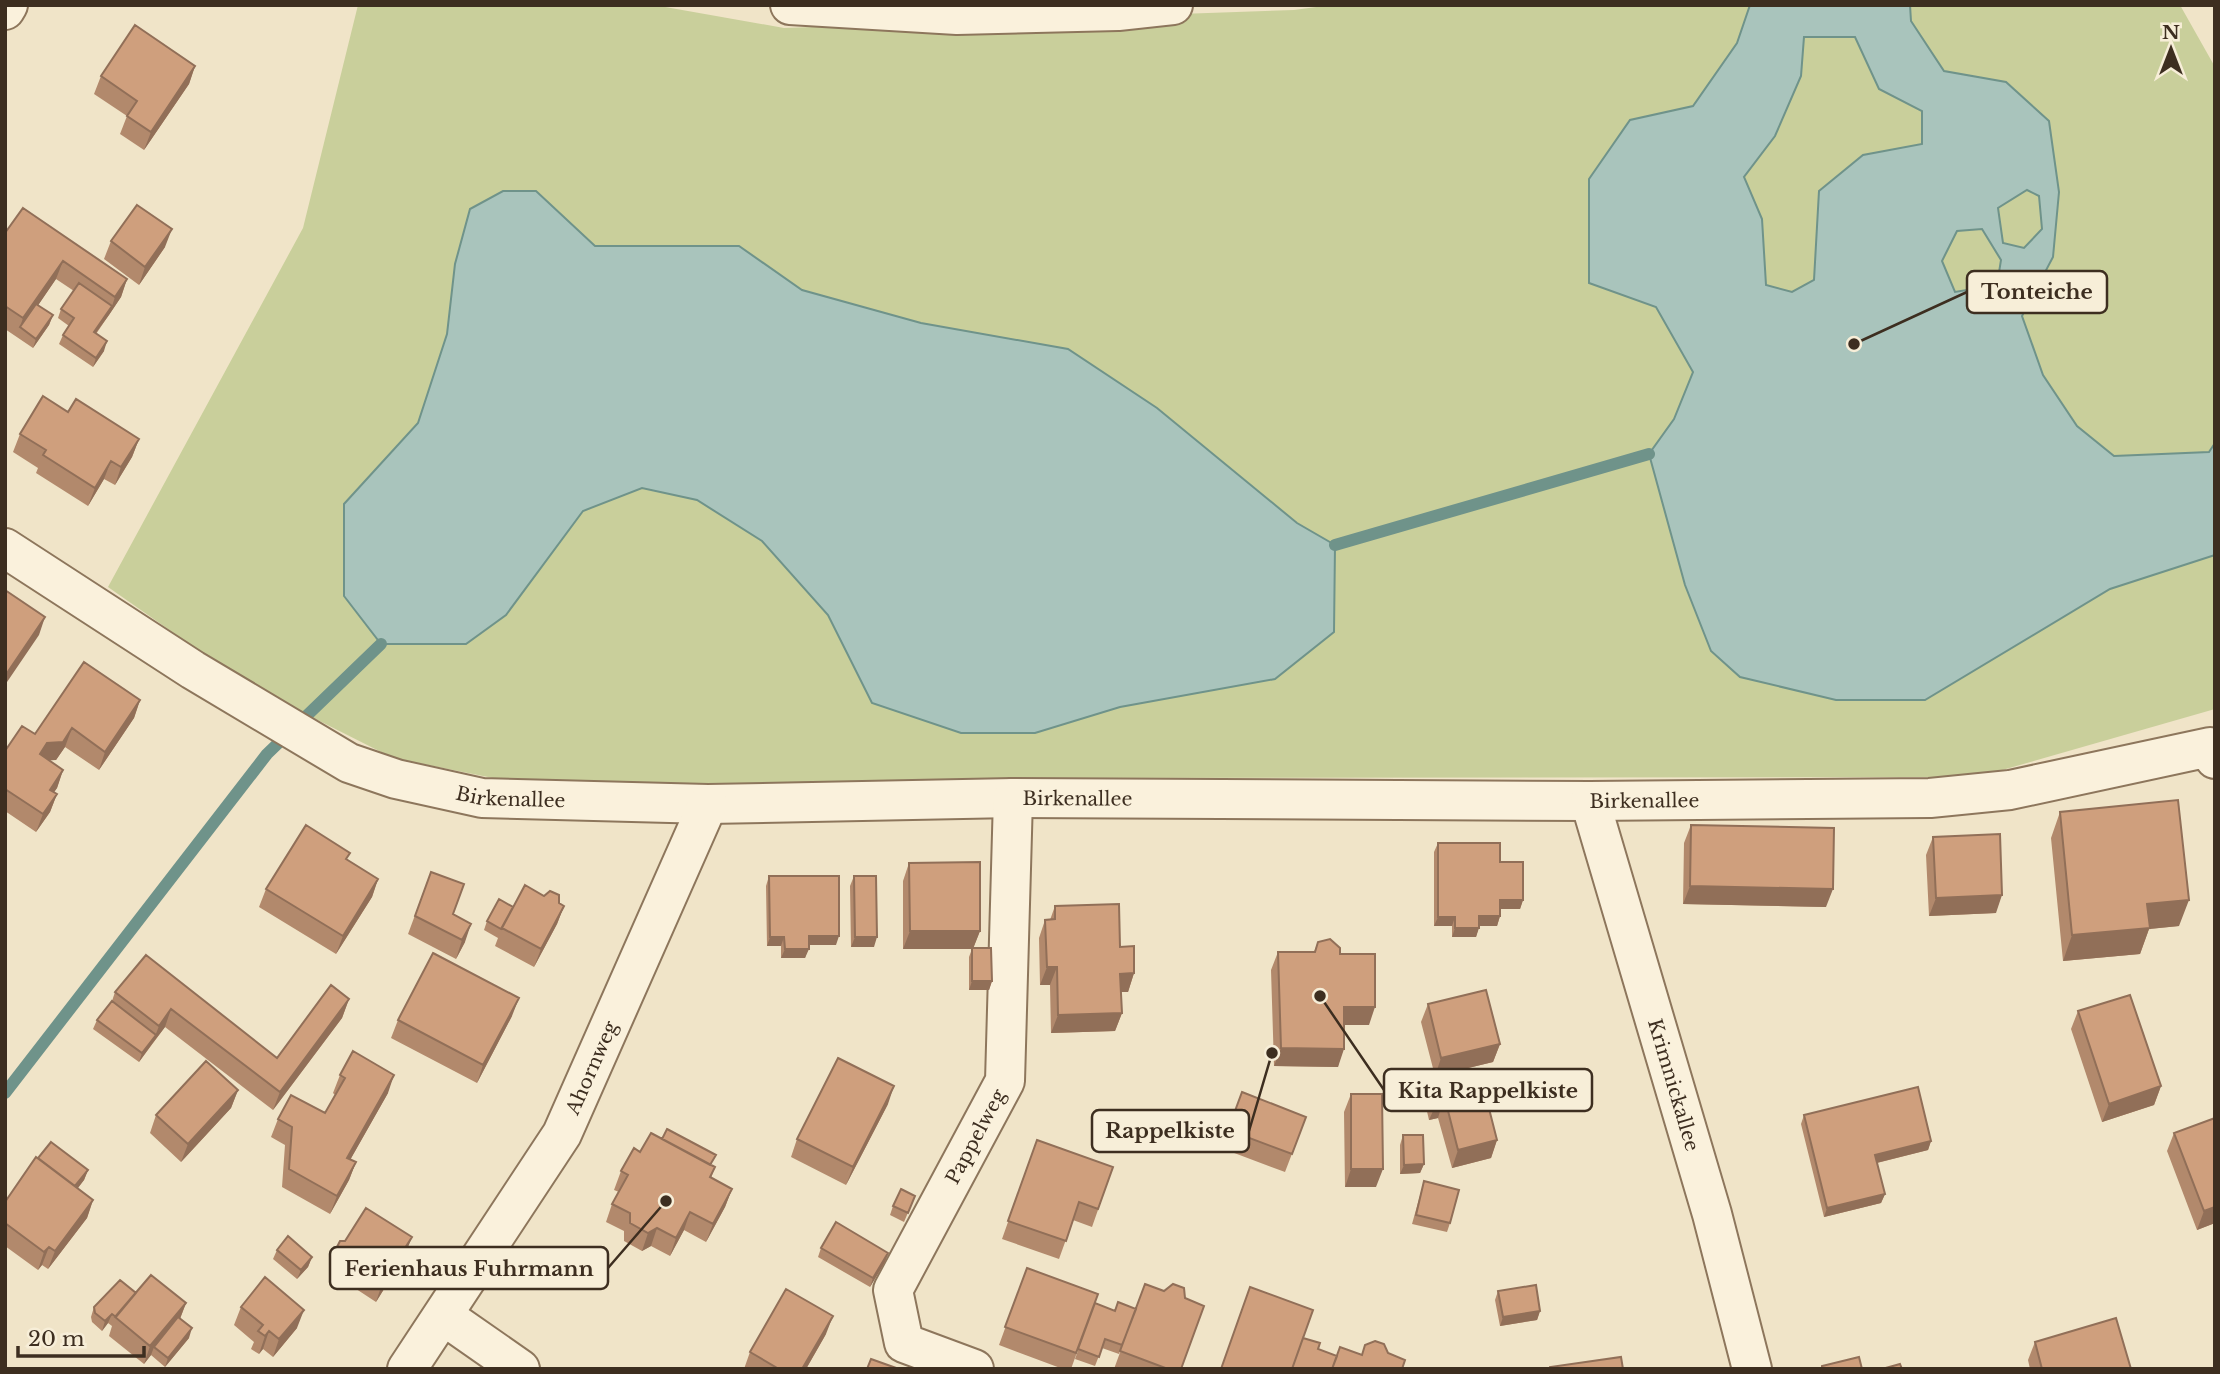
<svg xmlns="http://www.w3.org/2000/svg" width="2220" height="1374" font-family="'Libre Baskerville',serif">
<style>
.green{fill:#c9cf9b;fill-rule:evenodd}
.water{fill:#a9c4bc;stroke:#6f938a;stroke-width:2;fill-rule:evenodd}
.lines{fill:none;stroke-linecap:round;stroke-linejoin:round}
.stream{stroke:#6f938a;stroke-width:12}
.minor-casing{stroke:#8d765c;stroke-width:42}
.minor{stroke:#faf1dc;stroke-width:38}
.wall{fill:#b2896c}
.shaded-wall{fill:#916f58}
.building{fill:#cf9f7d;stroke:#916f58;stroke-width:2}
.labels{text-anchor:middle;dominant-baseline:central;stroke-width:5;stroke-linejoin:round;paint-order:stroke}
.street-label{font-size:19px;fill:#3d2e20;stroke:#f7eed8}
.leader{fill:none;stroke:#3d2e20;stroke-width:2.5}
.callout-dot{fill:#3d2e20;stroke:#f7eed8;stroke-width:2.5}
.callout{fill:#f7eed8;stroke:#3d2e20;stroke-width:2.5}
.callout-label{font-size:21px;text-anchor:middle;font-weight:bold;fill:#3d2e20}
</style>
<rect width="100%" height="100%" fill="#f0e4c8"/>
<path class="green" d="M358 5H654L784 28 1294 10 1331 5H1750L1737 43 1693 106 1630 120 1589 283 1656 307 1693 372 1674 419 1649 454 1685 585 1711 651 1925 699 2110 589 2215 555V709L1978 777 1020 778 737 785 493 778 393 758 248 685 108 587 303 228ZM536 191 595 246H739L802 290 921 323 1068 349 1157 408 1297 523 1335 545 1120 707 1035 732 872 703 828 615 762 541 697 500 642 488 583 511 506 615 344 504 418 423 447 334 455 264Z
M1910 5H2180L2215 67V443L2210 452 2114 456 2077 426 2043 375 2021 316 2053 257 2058 192 2006 82 1944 71 1910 21Z
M1804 37H1855L1879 89 1922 111V144L1863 155 1819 191 1814 280 1792 292 1766 285 1762 219 1744 177 1775 136 1801 76Z
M2028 190 2039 196 2042 229 2024 248 2003 243 1998 208Z
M1982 229 2001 260 1997 285 1955 292 1942 261 1957 231Z"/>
<path class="water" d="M1750 5H1910L1911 21 1944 71 2006 82 2049 121 2059 192 2053 257 2022 316 2043 375 2077 426 2114 456 2209 452 2215 443V555L2110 589 1925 700H1836L1740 677 1711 651 1685 585 1649 454 1674 419 1693 372 1656 307 1589 283V179L1630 120 1693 106 1737 43ZM1804 37H1855L1879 89 1922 111V144L1863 155 1819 191 1814 280 1792 292 1766 285 1762 219 1744 177 1775 136 1801 76ZM2027 190 2039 196 2042 229 2024 248 2003 243 1998 208ZM1982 229 2001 260 1997 285 1955 292 1942 261 1957 231Z
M503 191H536L595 246H739L802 290 921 323 1068 349 1157 408 1297 523 1335 545 1334 632 1275 679 1120 707 1035 733H961L872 703 828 615 762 541 697 500 642 488 583 511 506 615 466 644H381L344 596V504L418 423 447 334 455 264 470 209Z"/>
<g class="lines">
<path class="stream" d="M1335 545 1649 454
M5 1093 267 754 381 644"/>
<defs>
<g id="minor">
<path d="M790 5 957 15 1118 11 1173 5"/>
<path d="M5 10 8 5"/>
<path id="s1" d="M5 548 193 670 349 763 396 779 482 798 708 804 1013 798 1590 801 1930 798 2010 790 2210 747 2215 759"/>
<path id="s2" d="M1590 801 1712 1214 1752 1369"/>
<path d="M444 1316 520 1369"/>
<path id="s3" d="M407 1369 562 1134 708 804"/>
<path id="s4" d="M974 1369 904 1343 893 1290 1005 1081 1013 798"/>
</g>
</defs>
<use href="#minor" class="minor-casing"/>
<use href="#minor" class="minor"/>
</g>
<path class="wall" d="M195 66 189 84 144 150 120 134 127 116 94 94 101 76Z
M5 233 127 279 121 297 96 334 104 351 93 367 59 344 63 335 69 326 58 318 61 309 74 291 56 279 38 305 53 315 49 325 33 348 5 329Z
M111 241 165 247 139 285 104 259Z
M68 412 139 439 132 457 115 485 104 479 88 506 36 473 38 468 13 452 20 434Z
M140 700 134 718 99 770 65 747 56 760H49L63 770 57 788 54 792 57 794 50 812 36 832 5 811V751L35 734Z
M2060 812 2179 926 2149 929 2140 954 2063 961 2051 838Z
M1691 825 1826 907 1683 904 1684 843Z
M1933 837 1996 913 1929 916 1926 855Z
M1438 843 1500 862 1523 900 1520 909H1500V916L1497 926H1479L1476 937H1452V926H1434V852Z
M909 863 980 931 973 948 992 981 989 990H969V957L972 949H903V881Z
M431 872 453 914 465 942 456 959 408 934Z
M769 876 836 945H809L805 958H781V946H767L766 886Z
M854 876 874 947H851L850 886Z
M378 879 372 897 336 954 259 907 266 889Z
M559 903 564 906 557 924 534 967 495 946 498 938 484 930 487 921 513 907Z
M1055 906 1120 947 1134 973 1128 992H1121L1122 1013 1115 1031 1051 1033 1050 985H1040L1039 938 1045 920H1050Z
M1318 942 1340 954 1369 1025H1344L1338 1067 1274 1066 1271 970 1278 952H1314Z
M146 955 277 1058 349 999 342 1018 273 1110 165 1027 139 1062 93 1029 97 1020 112 1001 115 992Z
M1428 1004 1500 1044 1493 1062 1435 1076 1421 1022Z
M2078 1011 2161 1086 2154 1105 2102 1122 2071 1029Z
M512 1016 477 1083 391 1038 398 1020Z
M340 1075 388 1093 350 1160 356 1162 349 1180 330 1214 282 1187 285 1145 271 1137 278 1119 325 1113 335 1095 333 1093Z
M238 1090 231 1108 181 1162 150 1133 156 1115Z
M1242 1092 1306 1117 1285 1172 1221 1148Z
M1351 1094 1376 1187H1345L1344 1112Z
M1428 1094 1521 1095 1488 1104 1497 1140 1491 1158 1452 1168 1438 1118 1429 1120 1425 1103Z
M888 1104 846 1185 791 1157 797 1139Z
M1804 1115 1931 1141 1928 1150 1877 1163 1885 1194 1881 1203 1824 1217 1801 1124Z
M2174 1133 2215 1223 2197 1230 2167 1151Z
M1403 1135 1424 1164 1420 1173 1400 1174V1145Z
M1037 1140 1113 1167 1092 1227 1073 1220 1059 1259 1002 1239Z
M38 1158 88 1170 84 1180 78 1188 93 1200 87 1218 48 1269 42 1265 38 1270 5 1246V1202Z
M712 1165 715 1167 711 1178 732 1189 725 1207 706 1242 684 1230 670 1256 651 1246 642 1251 624 1241V1231L606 1222 612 1204 619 1192 614 1190 621 1171Z
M1424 1181 1450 1223 1447 1232 1412 1224Z
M915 1196 904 1222 890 1215 893 1206Z
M821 1248 888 1253 885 1262 870 1287 818 1257Z
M336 1249 405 1255 376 1302 344 1281 330 1277 329 1267Z
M277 1250 312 1257 308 1267 297 1279 273 1259Z
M1027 1268 1098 1294 1071 1369H1063L999 1345Z
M1145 1284 1164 1291 1181 1369H1114Z
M1498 1291 1540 1311 1537 1320 1500 1326 1495 1300Z
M136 1293 186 1303 180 1319 189 1338 165 1367 151 1355 144 1364 109 1336 112 1326 108 1323 102 1331 92 1322 91 1317 94 1307Z
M1095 1303 1115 1311 1136 1309 1119 1354 1102 1348 1095 1366 1075 1359Z
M241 1307 297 1328 273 1357 263 1349 259 1354 251 1349 254 1342 234 1325Z
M826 1334 806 1369H744L750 1352Z
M2035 1342 2131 1369H2030L2028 1360Z"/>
<path class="shaded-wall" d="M195 66 189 84 144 150 151 132Z
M172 229 165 247 139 285 145 267Z
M63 261 56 279 22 329 20 327 23 318Z
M127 279 121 297 109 315 115 297Z
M112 306 109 315 90 341 94 332Z
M53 315 49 325 33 348 36 339Z
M107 341 104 351 93 367 96 358Z
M139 439 132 457 115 485 121 467Z
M111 461 104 479 88 506 95 488Z
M45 617 39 635 5 685V676Z
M140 700 134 718 99 770 105 752Z
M72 728 65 747 56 760 41 761 40 754 47 743Z
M63 770 57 788 43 808 50 790Z
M57 794 50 812 36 832 43 814Z
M378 879 372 897 336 954 343 936Z
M1690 886 1833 889 1826 907 1683 904Z
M2002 895 1996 913 1929 916 1936 898Z
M1500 900H1523L1520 909H1497Z
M2189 900 2179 926 2149 929 2140 954 2063 961 2072 935 2147 904Z
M564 906 557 924 534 967 541 949Z
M1479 916H1500L1497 926H1476Z
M1438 917H1455L1452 926H1434Z
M471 924 465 942 456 959 462 940Z
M1455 928H1479L1476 937H1452Z
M910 931H980L973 949H903Z
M809 936H839L836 945H805Z
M770 937H784L781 946H767Z
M855 937H877L874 947H851Z
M785 949H809L805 958H781Z
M1047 967H1057L1050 985H1040Z
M1134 973 1128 992H1114L1120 974Z
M972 981H992L989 990H969Z
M519 998 512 1016 477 1083 483 1065Z
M349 999 342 1018 273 1110 280 1092Z
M1344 1007H1375L1369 1025H1338Z
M171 1009 165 1027 152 1044 159 1026Z
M1122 1013 1115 1031 1051 1033 1058 1015Z
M156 1035 152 1044 139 1062 142 1053Z
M1500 1044 1493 1062 1435 1076 1441 1058Z
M1281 1048 1344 1049 1338 1067 1274 1066Z
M394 1075 388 1093 341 1176 347 1158Z
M894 1086 888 1104 846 1185 853 1167Z
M1525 1086 1521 1095 1449 1115 1447 1107Z
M2161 1086 2154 1105 2102 1122 2109 1104Z
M238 1090 231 1108 181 1162 188 1144Z
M1441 1108 1438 1118 1429 1120 1433 1111Z
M1497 1140 1491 1158 1452 1168 1458 1150Z
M1931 1141 1928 1150 1872 1164 1875 1155Z
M356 1162 349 1180 330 1214 337 1196Z
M1424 1164 1420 1173 1400 1174 1404 1165Z
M1351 1169H1383L1376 1187H1345Z
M88 1170 84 1180 66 1203 70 1194Z
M732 1189 725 1207 706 1242 713 1224Z
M1885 1194 1881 1203 1824 1217 1827 1208Z
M93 1200 87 1218 48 1269 55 1251Z
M2215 1207V1223L2197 1230 2204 1211Z
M690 1212 684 1230 670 1256 676 1238Z
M657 1228 651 1246 642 1251 648 1233Z
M412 1237 405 1255 376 1302 382 1284Z
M49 1247 42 1265 38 1270 44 1252Z
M888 1253 885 1262 870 1287 873 1278Z
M312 1257 308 1267 297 1279 301 1270Z
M186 1303 179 1321 154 1347 151 1355 144 1364 150 1346Z
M304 1310 297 1328 273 1357 279 1339Z
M1540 1311 1537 1320 1500 1326 1503 1317Z
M112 1314 108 1323 102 1331 105 1321Z
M833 1316 826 1334 806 1369H802Z
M192 1328 189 1338 165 1367 168 1358Z
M269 1331 263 1349 259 1354 265 1336Z"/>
<path class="building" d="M135 25 195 66 151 132 127 116 137 101 101 76Z
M137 205 172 229 145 267 111 241Z
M23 208 127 279 115 297 63 261 23 318 5 306V233Z
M79 283 112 306 94 332 107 341 96 358 63 335 74 318 61 309Z
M36 304 53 315 36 339 20 327Z
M43 396 68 412 76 399 139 439 121 467 111 461 95 488 43 455 46 450 20 434Z
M5 590 45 617 5 676Z
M84 662 140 700 105 752 72 728 63 742 47 743 40 754 63 770 50 790 57 794 43 814 5 789V751L22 726 35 734Z
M2178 800 2189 900 2147 904 2150 928 2072 935 2060 812Z
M306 825 350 853 346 859 378 879 343 936 266 889Z
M1691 825 1834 828 1833 889 1690 886Z
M2000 834 2002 895 1936 898 1933 837Z
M1438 843H1500V862H1523V900H1500V916H1479V928H1455V917H1438Z
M980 862V931H910L909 863Z
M431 872 464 884 453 914 471 924 462 940 415 916Z
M769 876H839V936H809V949H785L784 937H770Z
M854 876H876L877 937H855Z
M525 885 544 896 550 891 559 895V903L564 906 541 949 502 928Z
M499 899 513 907 501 929 487 921Z
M1119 904 1120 947 1134 946V973L1120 974 1122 1013 1058 1015 1057 967H1047L1045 920 1055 919V906Z
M1330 939 1340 948V954H1375V1007H1344V1049L1281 1048 1278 952H1315L1318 942Z
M972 948H991L992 981H972Z
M433 953 519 998 483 1065 398 1020Z
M146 955 277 1058 331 985 349 999 280 1092 171 1009 159 1026 115 992Z
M1486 990 1500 1044 1441 1058 1428 1004Z
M2130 995 2161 1086 2109 1104 2078 1011Z
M112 1001 156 1035 142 1053 97 1020Z
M353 1051 394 1075 347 1158 356 1162 337 1196 289 1169 292 1127 278 1119 291 1095 325 1113 345 1078 340 1075Z
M838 1058 894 1086 853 1167 797 1139Z
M206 1061 238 1090 188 1144 156 1115Z
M1918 1087 1931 1141 1875 1155 1885 1194 1827 1208 1804 1115Z
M1484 1089 1497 1140 1458 1150 1445 1099Z
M1242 1092 1306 1117 1292 1154 1228 1130Z
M1351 1094H1382L1383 1169H1351Z
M2215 1118V1207L2204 1211 2174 1133Z
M667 1129 716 1155 710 1165 662 1139Z
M651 1133 715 1167 710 1177 732 1189 713 1224 690 1212 676 1238 657 1228 648 1233 630 1223V1213L612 1204 628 1175 621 1171 634 1148 640 1152Z
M1403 1135H1423L1424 1164 1404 1165Z
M1037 1140 1113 1167 1098 1209 1079 1202 1066 1241 1008 1221Z
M51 1142 88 1170 75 1186 38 1158Z
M36 1157 93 1200 55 1251 49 1247 44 1252 5 1223V1202Z
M1424 1181 1459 1190 1450 1223 1416 1215Z
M901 1189 915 1196 908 1213 893 1206Z
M366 1208 412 1237 382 1284 350 1263 337 1259 336 1249 340 1241H345Z
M836 1222 888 1253 873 1278 821 1248Z
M288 1236 312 1257 301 1270 277 1250Z
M1027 1268 1098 1294 1076 1353 1005 1327Z
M151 1275 186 1303 150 1346 115 1317Z
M265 1277 304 1310 279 1339 269 1331 265 1336 258 1331 263 1325 241 1307Z
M120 1280 136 1293 116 1317 112 1314 105 1321 95 1313 94 1307Z
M1145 1284 1164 1291 1173 1284 1184 1288 1185 1298 1204 1306 1181 1369H1168L1120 1351Z
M1536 1285 1540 1311 1503 1317 1498 1291Z
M1250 1287 1313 1310 1292 1369H1221Z
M786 1289 833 1316 802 1369H779L750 1352Z
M1118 1302 1136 1309 1122 1345 1105 1339 1099 1357 1078 1349 1095 1303 1115 1311Z
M178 1317 192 1328 168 1358 154 1347Z
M2116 1318 2131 1369H2042L2035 1342Z
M1303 1338 1320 1343 1318 1349 1337 1356 1332 1369H1292Z
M1375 1341 1384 1344 1388 1353 1405 1360 1402 1369H1332L1340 1347 1362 1355 1365 1345Z
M1621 1357 1623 1369H1550V1367Z
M1859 1357 1862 1369H1822V1366Z
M871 1359 899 1369H867Z
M1900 1364 1902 1369H1882Z"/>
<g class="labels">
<g class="street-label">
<text stroke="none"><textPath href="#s1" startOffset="572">Birkenallee</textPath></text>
<text stroke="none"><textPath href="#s1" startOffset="1139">Birkenallee</textPath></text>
<text stroke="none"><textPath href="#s1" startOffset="1706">Birkenallee</textPath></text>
<text stroke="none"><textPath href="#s3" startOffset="354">Ahornweg</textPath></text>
<text stroke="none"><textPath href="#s2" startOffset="296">Krimnickallee</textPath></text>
<text stroke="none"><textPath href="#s4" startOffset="303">Pappelweg</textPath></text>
</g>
</g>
<path class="leader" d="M1854 344L1967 292M1320 996L1384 1090M1272 1053L1249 1131M666 1201L608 1268"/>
<g class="callout-dot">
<circle cx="1854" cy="344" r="7"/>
<circle cx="1320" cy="996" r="7"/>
<circle cx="1272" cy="1053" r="7"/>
<circle cx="666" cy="1201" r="7"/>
</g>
<g class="callout">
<rect x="1967" y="271" width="140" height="42" rx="7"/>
<rect x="1384" y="1069" width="208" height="42" rx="7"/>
<rect x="1092" y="1110" width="157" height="42" rx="7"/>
<rect x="330" y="1247" width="278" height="42" rx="7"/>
</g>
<g class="callout-label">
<text x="2037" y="299">Tonteiche</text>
<text x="1488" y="1098">Kita Rappelkiste</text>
<text x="1170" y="1138">Rappelkiste</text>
<text x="469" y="1276">Ferienhaus Fuhrmann</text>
</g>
<rect width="2220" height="1374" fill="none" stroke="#3d2e20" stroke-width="14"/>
<g transform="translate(2171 49)" stroke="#f7eed8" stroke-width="5" paint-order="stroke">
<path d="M0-5L12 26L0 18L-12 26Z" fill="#3d2e20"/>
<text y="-10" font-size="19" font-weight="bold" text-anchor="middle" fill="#3d2e20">N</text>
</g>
<path d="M18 1346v10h126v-10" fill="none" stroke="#3d2e20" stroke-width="3.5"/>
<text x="28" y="1346" font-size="21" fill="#3d2e20" stroke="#f7eed8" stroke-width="5" paint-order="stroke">20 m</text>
</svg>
